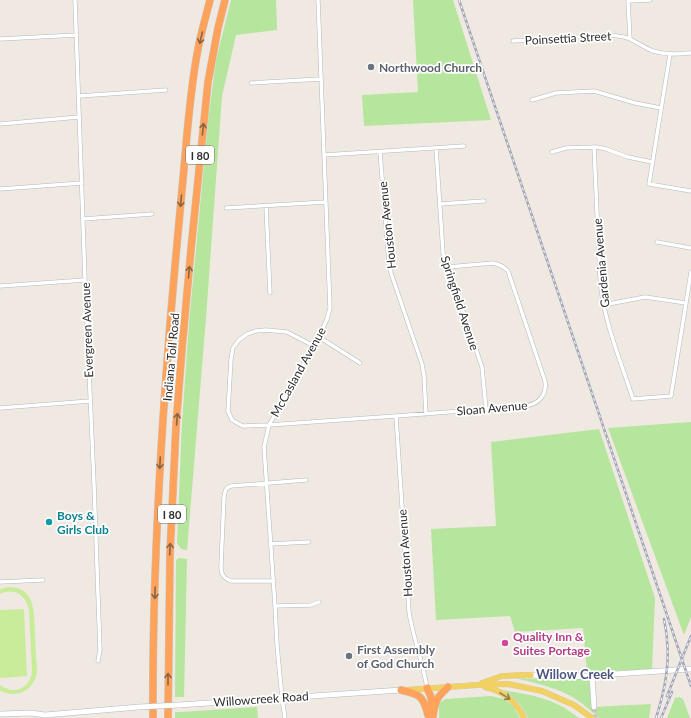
<svg xmlns="http://www.w3.org/2000/svg" width="691" height="718" font-family="Lato,sans-serif">
<style>
.green{fill:#b6e59e}
.pitch{fill:#c9ec9a}
.lines{fill:none;stroke-linecap:round;stroke-linejoin:round}
.secondary-tunnel{stroke:#c8c4bd;stroke-width:5;stroke-dasharray:5 2.5;stroke-linecap:butt}
.street-casing{stroke:#b4b7c1;stroke-width:4.5}
.secondary-casing{stroke:#b4b7c1;stroke-width:6}
.primary-casing{stroke:#c9c9c9;stroke-width:6}
.highway-casing{stroke:#c9c9c9;stroke-width:8}
.street{stroke:#fff;stroke-width:3.5}
.secondary{stroke:#fff;stroke-width:5}
.primary{stroke:#f2d163;stroke-width:5.5}
.highway{stroke:#ffa35c;stroke-width:7}
.rail-casing{stroke:#a3a6b8;stroke-width:2.5}
.rail{stroke:#fff;stroke-width:1;stroke-dasharray:3;stroke-linecap:butt}
.secondary-bridge-casing{stroke:#b4b7c1;stroke-width:6;stroke-linecap:butt}
.secondary-bridge{stroke:#fff;stroke-width:5}
.oneway{stroke:#8c6343}
.oneway2{stroke:#908048}
.worship-dot{fill:#6b7280;stroke:#fff;stroke-width:1.5}
.culture-dot{fill:#0f9aa8;stroke:#fff;stroke-width:1.5}
.hotel-dot{fill:#d1479c;stroke:#fff;stroke-width:1.5}
.labels{text-anchor:middle;dominant-baseline:central;stroke-width:3.5;stroke-linejoin:round;paint-order:stroke}
.shield{fill:#fff;stroke:#6d6d6d;stroke-width:1}
.shield-label{font-size:11px;font-weight:bold;fill:#2e2e2e}
.street-label{font-size:12px;fill:#2e2e2e;stroke:#fff}
.worship-label{font-size:12px;font-weight:bold;fill:#5b616d;stroke:#fff;text-anchor:start}
.culture-label{font-size:12px;font-weight:bold;fill:#0d838f;stroke:#fff;text-anchor:start}
.hotel-label{font-size:12px;font-weight:bold;fill:#b23c85;stroke:#fff;text-anchor:start}
.neighbourhood-label{font-size:13px;font-weight:bold;fill:#4d5680;stroke:#fff}
</style>
<rect width="100%" height="100%" fill="#efe9e1"/>
<path class="green" d="M231 0H276L277 30 236 35 222 96 206 318 187 550 181 549 177 543 182 423 189 323 208 122 216 60Z
M413 0H453L491 120 364 126 362 95 418 92Z
M691 422V617L684 635 608 428Z
M599 429 655 598 652 669 587 672 583 628 515 632 510 616 436 620 431 529 496 526 491 442Z
M179 558 187 559 184 697H175L176 560Z
M515 678 564 680 589 678 592 707 651 704 649 718H599C592 712 585 705 577 700 560 688 535 683 515 678Z
M503 690C523 694 543 696 561 706 567 709 573 714 579 718H528C521 704 516 699 503 690Z
M491 696 504 699 513 706 520 718H439V703L446 699Z
M679 697 683 699 690 718H667L675 698Z
M257 707 258 718H175V712H181Z"/>
<path class="pitch" d="M8 587C35 587 34 611 35 631 35 644 36 656 37 669 37 688 18 700 1 691H0V685C14 696 31 688 32 671L29 611C27 596 15 587 0 594V589Z
M24 609 27 676 0 678V610Z"/>
<g class="lines">
<path class="secondary-tunnel" d="M594 707 595 718"/>
<defs>
<path id="street" d="M75 0 85 280 94 484 100 650 98 661
M628 0 630 39
M628 1 650 0
M0 39 77 35
M513 41 608 35C616 36 623 36 630 39 638 43 645 48 653 51 666 55 678 54 691 53
M670 54 649 184 691 191
M251 83 321 79
M79 96 166 90
M532 100 556 93 594 91 635 103 661 108
M0 124 79 117
M594 147 600 278C603 320 620 359 633 399L671 396 691 272
M436 148 443 253 482 367 486 409
M380 152 389 264 391 273 422 364 424 376 426 414
M552 152 566 148 597 147 606 149 628 157 652 162
M324 155 464 146
M0 189 82 183
M440 204 484 201
M266 206 270 293
M226 208 326 202
M83 219 152 214
M657 242 691 248
M0 286 85 280
M603 305 645 297 686 303
M319 337 360 363
M314 346 287 332 266 330 256 331 247 334 239 340 233 348 231 359 228 411 232 420 239 424 243 426 269 425 396 416 525 406C539 404 547 395 545 381L508 271C503 266 500 265 493 263L448 267
M0 408 90 401
M396 416 409 612C413 638 423 662 427 688
M270 544 309 542
M274 581H231C223 578 221 574 221 566L224 497C225 491 225 488 231 486L306 480
M0 582 43 580
M275 606 311 605 319 602
M285 718 282 698 277 645 275 606 264 447 269 425 319 337 327 319 330 308 318 0"/>
<path id="secondary" d="M531 675 569 677 691 669
M592 676 594 707
M179 705 401 690
M0 714 31 713 45 715 139 707"/>
<path id="primary" d="M482 683 502 676 524 675H531
M485 687C504 691 516 701 524 718
M405 690 477 685 508 684 542 691 574 705 592 718"/>
<path id="highway" d="M427 688 431 697 432 709
M401 690C419 694 423 695 428 715
M433 716C435 701 437 697 448 687
M153 718C152 563 162 409 176 255 179 222 182 190 185 157 188 121 191 85 198 49 201 33 206 16 210 0
M168 718 170 554 176 426 182 349 191 249 208 82 218 28 225 0"/>
</defs>
<use href="#street" class="street-casing"/>
<use href="#secondary" class="secondary-casing"/>
<use href="#primary" class="primary-casing"/>
<use href="#highway" class="highway-casing"/>
<use href="#street" class="street"/>
<use href="#secondary" class="secondary"/>
<use href="#primary" class="primary"/>
<use href="#highway" class="highway"/>
<defs>
<path id="rail" d="M459 0 691 686
M667 696 691 636
M656 718C664 693 670 667 667 641 667 633 665 626 664 619
M661 718 672 692"/>
</defs>
<use href="#rail" class="rail-casing"/>
<use href="#rail" class="rail"/>
<defs>
<path id="secondary-bridge" d="M139 707 179 705"/>
</defs>
<use href="#secondary-bridge" class="secondary-bridge-casing"/>
<use href="#secondary-bridge" class="secondary-bridge"/>
</g>
<defs><path id="oneway-shaft" d="M-6 0H5M1.5-3L5.5 0L1.5 3" fill="none" stroke-width="1.6" stroke-linecap="round" stroke-linejoin="round"/></defs>
<g class="oneway">
<use href="#oneway-shaft" transform="translate(201 38) rotate(103)"/>
<use href="#oneway-shaft" transform="translate(203 129) rotate(-84)"/>
<use href="#oneway-shaft" transform="translate(181 201) rotate(95)"/>
<use href="#oneway-shaft" transform="translate(189 272) rotate(-85)"/>
<use href="#oneway-shaft" transform="translate(177 419) rotate(-86)"/>
<use href="#oneway-shaft" transform="translate(160 463) rotate(93)"/>
<use href="#oneway-shaft" transform="translate(170 549) rotate(-87)"/>
<use href="#oneway-shaft" transform="translate(155 593) rotate(91)"/>
<use href="#oneway-shaft" transform="translate(168 679) rotate(-90)"/>
</g>
<use class="oneway2" href="#oneway-shaft" transform="translate(505 696) rotate(31)"/>
<g class="worship-dot">
<circle cx="371" cy="67" r="4"/>
<circle cx="349" cy="656" r="4"/>
</g>
<circle class="culture-dot" cx="49" cy="522" r="4"/>
<circle class="hotel-dot" cx="505" cy="643" r="4"/>
<g class="labels">
<g class="shield">
<rect x="186" y="146" width="28" height="18" rx="3"/>
<rect x="158" y="505" width="28" height="18" rx="3"/>
</g>
<g class="shield-label">
<text x="200" y="155">I 80</text>
<text x="172" y="514">I 80</text>
</g>
<g class="street-label">
<text transform="translate(568 38) rotate(-3)">Poinsettia Street</text>
<text transform="translate(387 225) rotate(-96)">Houston Avenue</text>
<text transform="translate(601 263) rotate(-95)">Gardenia Avenue</text>
<text transform="translate(460 303) rotate(72)">Springfield Avenue</text>
<text transform="translate(87 330) rotate(-92)">Evergreen Avenue</text>
<text transform="translate(171 357) rotate(-85)">Indiana Toll Road</text>
<text transform="translate(298 372) rotate(-61)">McCasland Avenue</text>
<text transform="translate(492 408) rotate(-5)">Sloan Avenue</text>
<text transform="translate(405 553) rotate(-94)">Houston Avenue</text>
<text transform="translate(261 699) rotate(-4)">Willowcreek Road</text>
</g>
<g class="worship-label">
<text x="379" y="67">Northwood Church</text>
<text x="357" y="649">First Assembly<tspan x="357" dy="14">of God Church</tspan></text>
</g>
<g class="culture-label">
<text x="57" y="515">Boys &amp;<tspan x="57" dy="14">Girls Club</tspan></text>
</g>
<g class="hotel-label">
<text x="513" y="636">Quality Inn &amp;<tspan x="513" dy="14">Suites Portage</tspan></text>
</g>
<g class="neighbourhood-label">
<text x="575" y="674">Willow Creek</text>
</g>
</g>
</svg>
